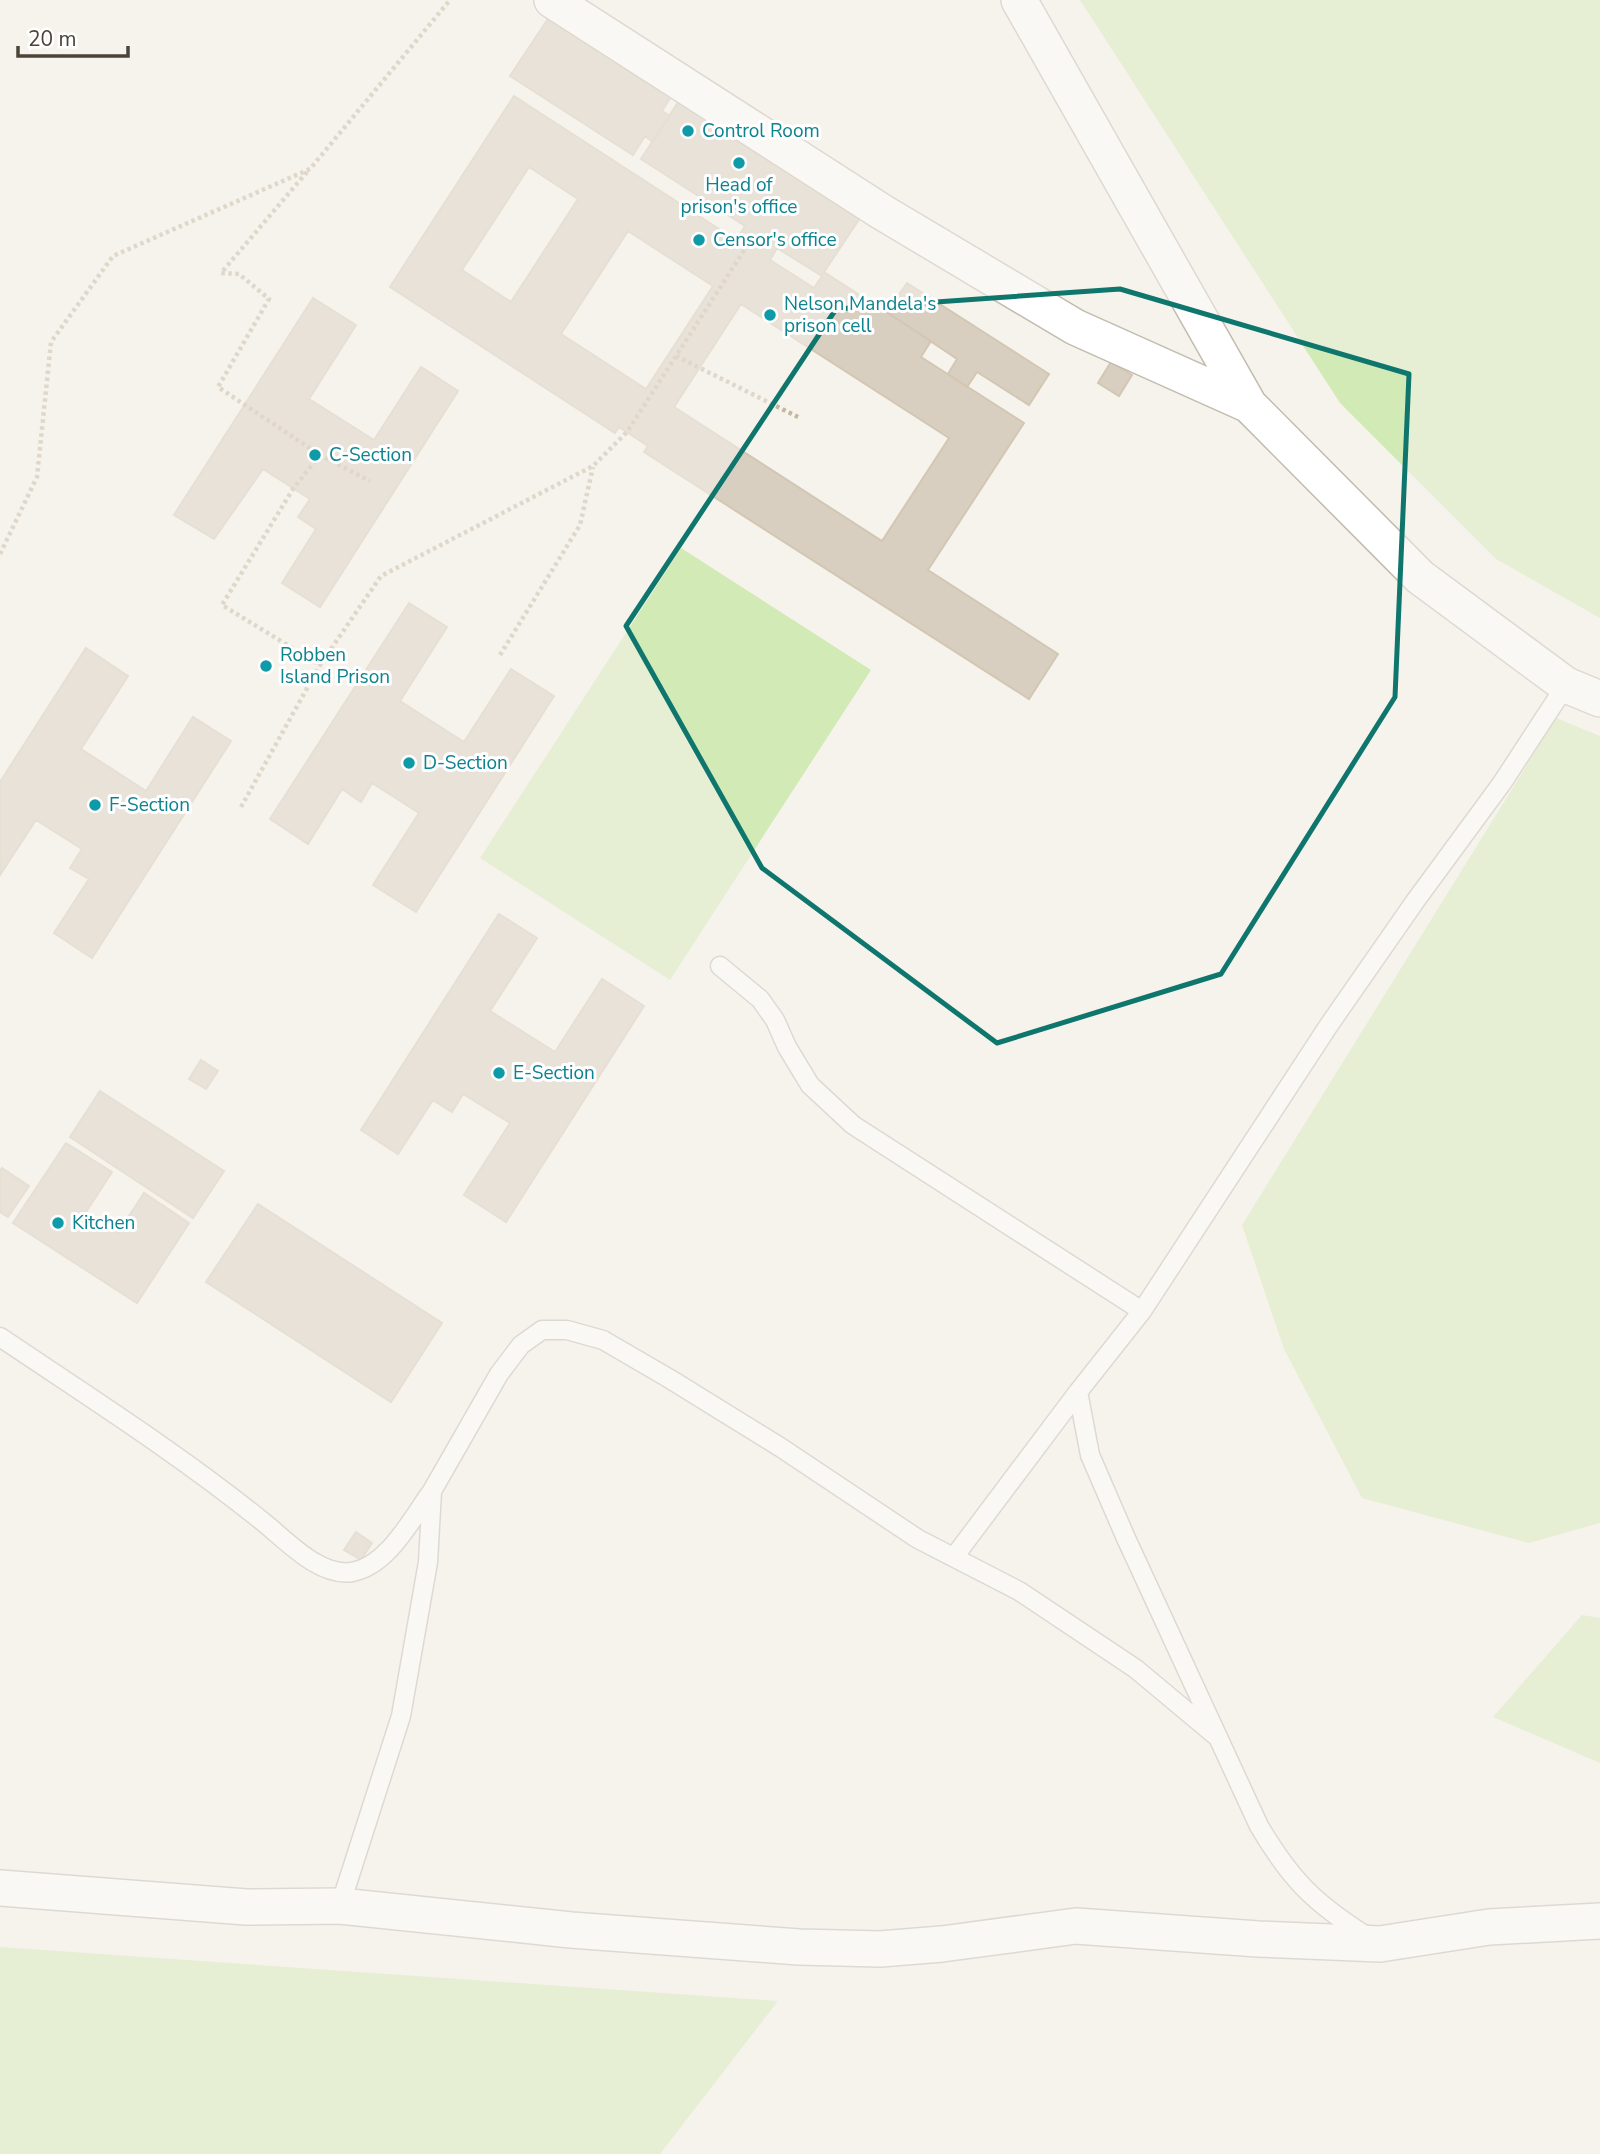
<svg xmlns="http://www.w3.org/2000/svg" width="1600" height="2154" font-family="'Nunito Sans',sans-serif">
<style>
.green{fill:#d2eab5}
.building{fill:#d8cfc1;stroke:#d3c7b4;stroke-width:2;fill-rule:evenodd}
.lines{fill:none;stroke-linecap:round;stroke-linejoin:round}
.service-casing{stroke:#c2bbae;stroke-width:21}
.minor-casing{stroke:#c2bbae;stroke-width:38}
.path{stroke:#c4b79f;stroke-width:4.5;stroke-dasharray:3.5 3.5;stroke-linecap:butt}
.service{stroke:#fff;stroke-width:18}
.minor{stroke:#fff;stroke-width:35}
.marked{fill:none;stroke:#0f766e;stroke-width:5;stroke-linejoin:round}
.culture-dot{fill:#0f9aa8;stroke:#fff;stroke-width:2.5}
.labels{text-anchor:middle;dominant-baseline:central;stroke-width:6;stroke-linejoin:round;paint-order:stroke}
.culture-label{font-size:19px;fill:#0d838f;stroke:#fff;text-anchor:start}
</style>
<rect width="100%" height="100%" fill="#f6f3ec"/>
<path class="green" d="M1080 0H1600V618L1496 559 1340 403Z
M681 548 871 670 670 980 480 858Z
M1556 718 1600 736V1523L1529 1543 1362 1498 1284 1349 1242 1225Z
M1582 1615 1600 1618V1763L1493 1717Z
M0 1947 778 2001 660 2154H0Z"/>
<path class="building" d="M550 16 672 95 662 111 670 116 653 142 645 136 633 155 510 76Z
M514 96 736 240 745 226 641 159 679 101 860 218 824 272 931 341 921 357 1024 423 928 570 1058 654 1029 699 644 452 648 446 619 427 615 433 390 287ZM529 167 578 199 511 302 462 270ZM628 231 713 286 646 389 561 334ZM777 248 822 276 814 288 770 260ZM741 304 949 438 882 541 674 407Z
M907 283 1049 374 1029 405 977 372 967 387 948 374 957 359 887 312Z
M313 298 356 325 309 399 374 440 421 367 458 391 320 607 282 583 316 529 298 517 310 499 263 469 214 539 174 515Z
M1111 362 1132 375 1119 396 1098 383Z
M409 603 447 627 400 701 464 742 511 669 554 696 416 912 373 885 419 813 372 783 361 802 342 789 308 844 270 819Z
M86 648 128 676 81 749 146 791 193 717 231 741 92 958 54 933 89 879 70 868 82 849 36 820 0 875V782Z
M499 914 537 938 490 1011 555 1052 602 979 644 1006 506 1222 464 1195 510 1123 463 1094 452 1112 433 1100 398 1154 361 1130Z
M201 1060 218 1071 206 1089 189 1079Z
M100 1091 224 1171 193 1218 70 1137Z
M66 1143 112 1172 86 1212 118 1233 144 1193 189 1223 137 1303 13 1223Z
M2 1168 29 1186 8 1217 0 1212V1171Z
M258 1204 442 1323 391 1402 206 1282Z
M356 1532 372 1543 361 1560 344 1550Z"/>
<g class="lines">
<defs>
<path id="service" d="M720 966 760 999 775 1020 787 1047 810 1085 853 1125 1142 1311
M0 1337C89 1397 179 1454 262 1521 286 1540 319 1577 352 1572 388 1566 412 1518 432 1491
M1078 1392 1090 1455 1125 1536 1259 1826C1291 1880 1314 1903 1368 1937
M954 1557 1078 1392 1142 1311 1329 1025 1416 900 1502 783 1566 685
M340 1906 401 1716 428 1562 432 1491 499 1374 521 1345 542 1330H567L603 1340 670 1379 780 1447 918 1539 1019 1591 1136 1669 1215 1735"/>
<path id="minor" d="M552 0 882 212 1075 327 1249 405
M1019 0 1249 405 1420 577 1566 685 1600 699
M0 1888 246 1907 340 1906 571 1930 799 1947 880 1949 942 1944 1076 1926 1258 1939 1380 1944 1489 1927 1600 1921"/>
</defs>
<use href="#service" class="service-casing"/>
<use href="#minor" class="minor-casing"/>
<path class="path" d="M307 172 221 273 239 274 269 299 218 387 320 455 370 481
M676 356 798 417
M320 455 293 489 222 605 320 665
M0 554 37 477 51 342 113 256 310 169 450 0
M500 655 580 525 593 467
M241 807 320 665 381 576 593 466 627 432 745 249"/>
<use href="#service" class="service"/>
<use href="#minor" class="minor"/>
</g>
<path d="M0 0H1600V2154H0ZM1120 289 1409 374 1395 697 1221 974 997 1043 762 868 626 626 836 309Z" fill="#f6f3ec" fill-opacity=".55" fill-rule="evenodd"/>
<path class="marked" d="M1120 289 1409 374 1395 697 1221 974 997 1043 762 868 626 626 836 309Z"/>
<g class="culture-dot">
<circle cx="688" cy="131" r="7"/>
<circle cx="739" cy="163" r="7"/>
<circle cx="699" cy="240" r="7"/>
<circle cx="770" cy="315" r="7"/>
<circle cx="315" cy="455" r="7"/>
<circle cx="266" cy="666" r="7"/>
<circle cx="409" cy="763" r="7"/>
<circle cx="95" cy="805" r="7"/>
<circle cx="499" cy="1073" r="7"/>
<circle cx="58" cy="1223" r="7"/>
</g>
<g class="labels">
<g class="culture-label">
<text x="702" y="131">Control Room</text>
<text x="739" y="185" text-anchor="middle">Head of<tspan x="739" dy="22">prison's office</tspan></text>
<text x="713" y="240">Censor's office</text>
<text x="784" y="304">Nelson Mandela's<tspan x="784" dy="22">prison cell</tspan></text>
<text x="329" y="455">C-Section</text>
<text x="280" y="655">Robben<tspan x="280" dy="22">Island Prison</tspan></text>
<text x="423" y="763">D-Section</text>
<text x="109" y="805">F-Section</text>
<text x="513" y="1073">E-Section</text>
<text x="72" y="1223">Kitchen</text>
</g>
</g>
<path d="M18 46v10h110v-10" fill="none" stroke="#4b4439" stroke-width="3.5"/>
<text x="28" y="46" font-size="21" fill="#4b4439" stroke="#ffffff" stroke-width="5" paint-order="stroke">20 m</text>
</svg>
